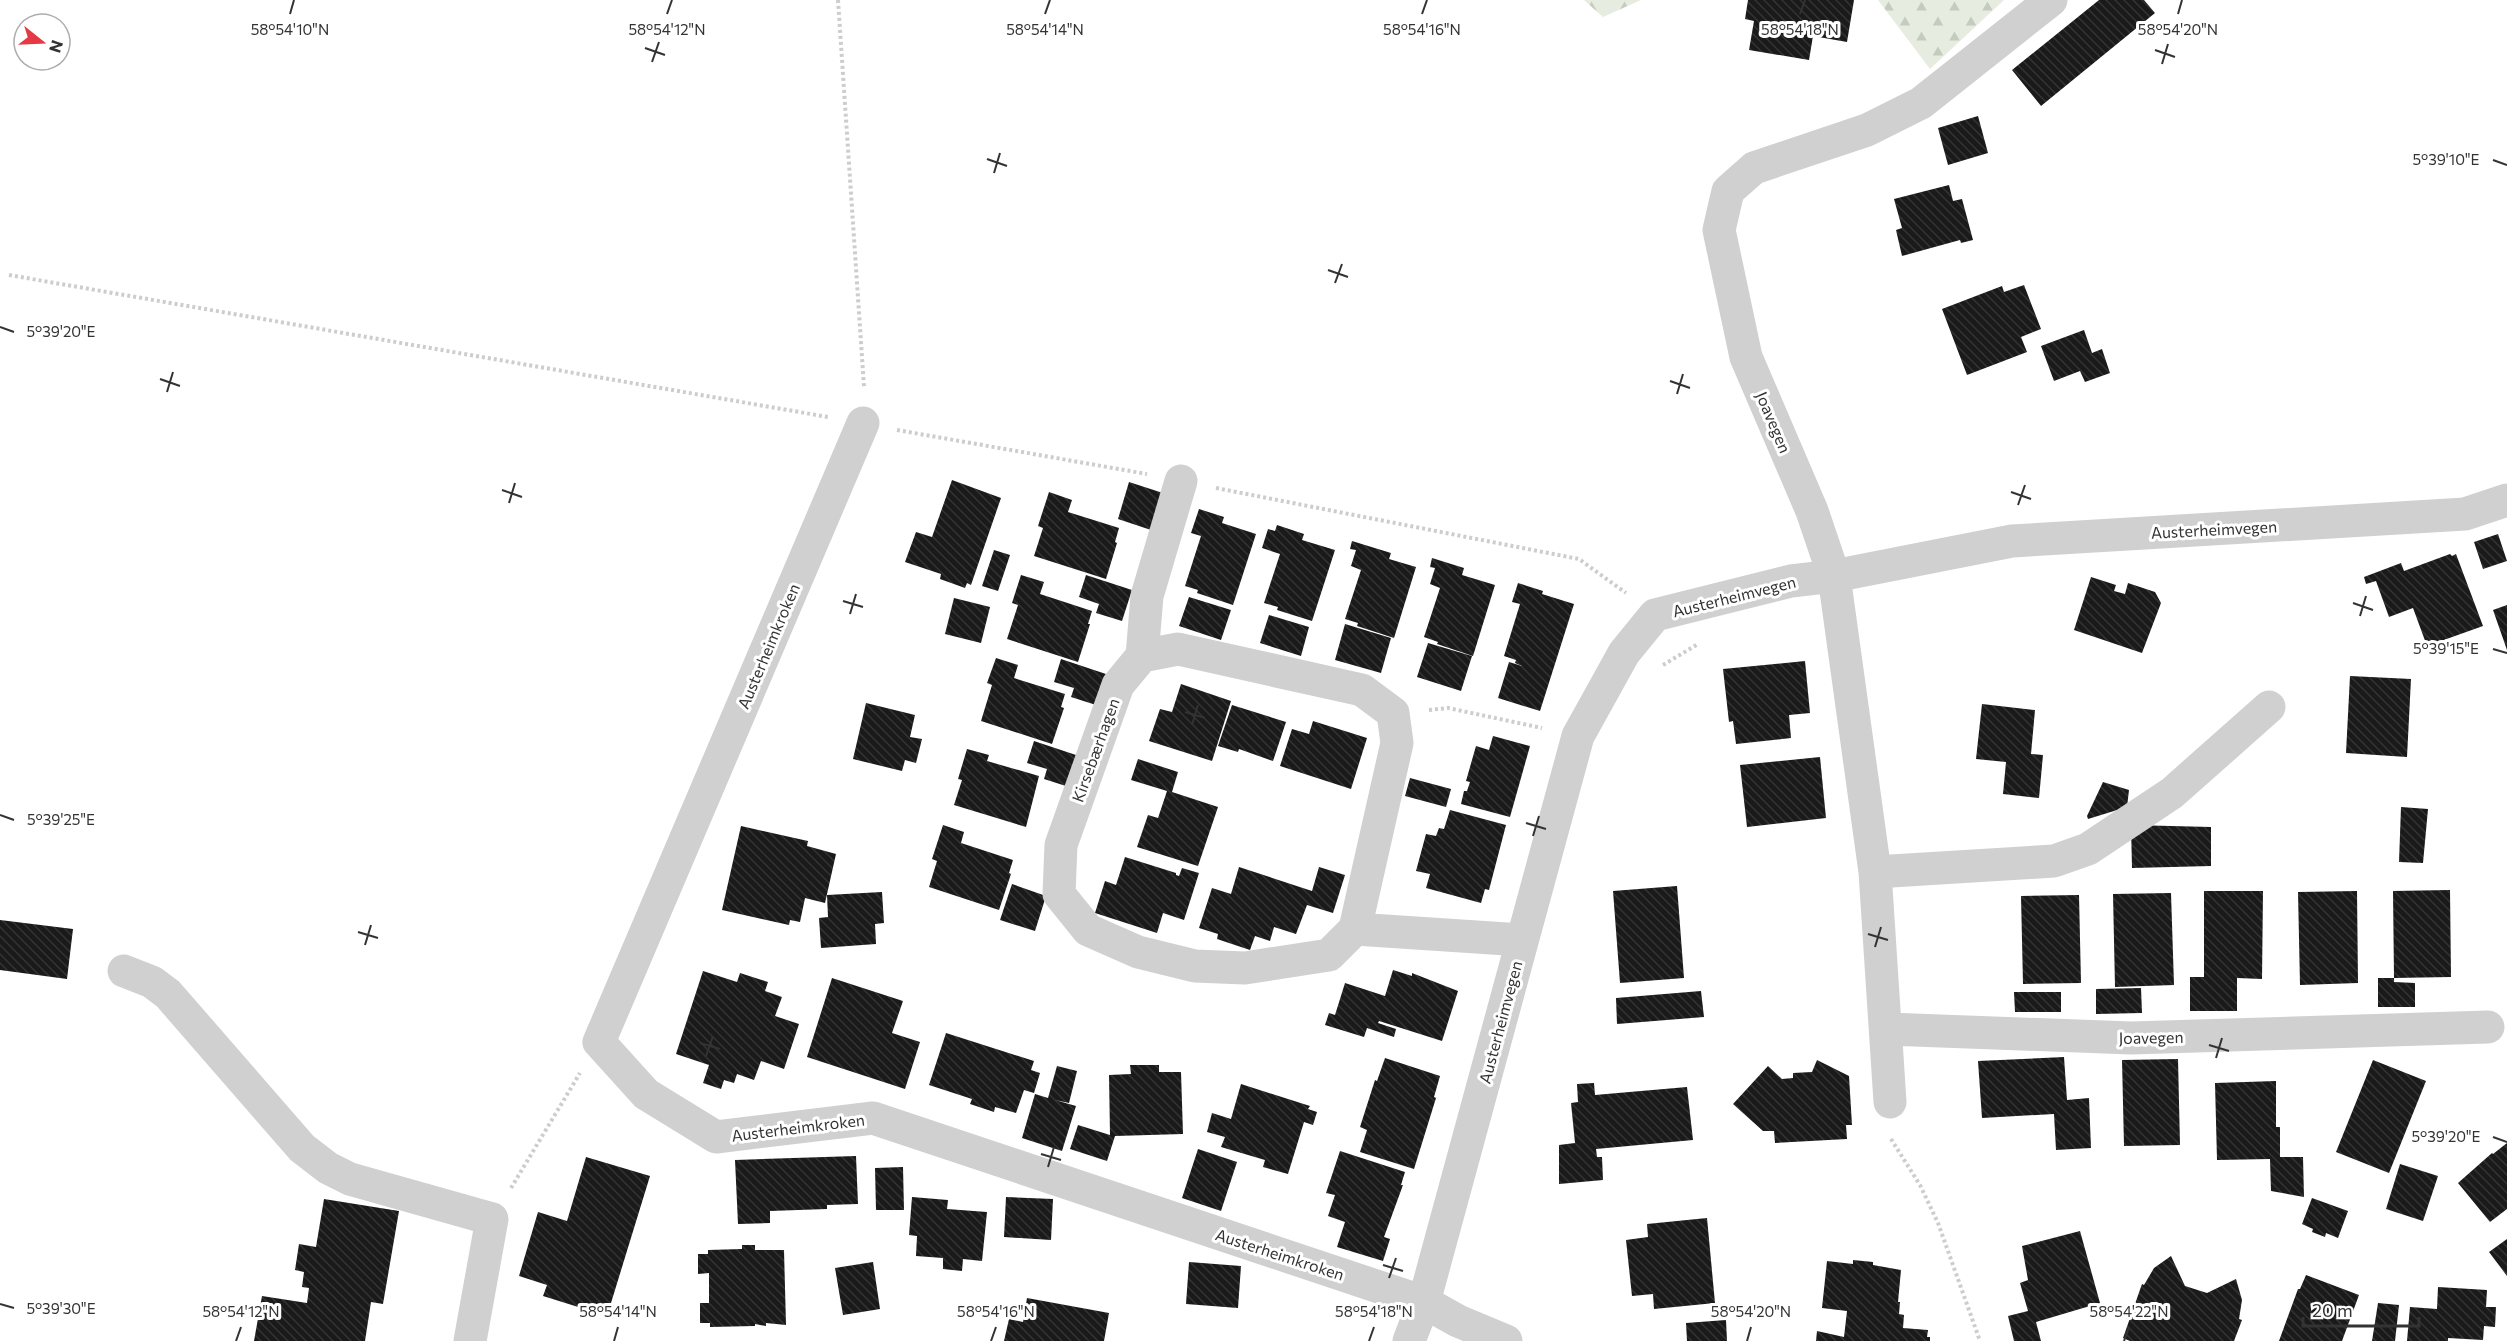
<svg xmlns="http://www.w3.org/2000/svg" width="2507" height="1341" font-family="Commissioner,sans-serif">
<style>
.forest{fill:url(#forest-firs)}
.building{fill:url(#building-back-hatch)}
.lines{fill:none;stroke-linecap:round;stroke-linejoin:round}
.path{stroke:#cdcdcd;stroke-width:4;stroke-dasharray:3 3;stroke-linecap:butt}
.minor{stroke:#d0d0d0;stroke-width:33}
.ticks{fill:none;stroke:#333;stroke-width:2}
.labels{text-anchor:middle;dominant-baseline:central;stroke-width:6;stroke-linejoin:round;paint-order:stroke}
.street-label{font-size:16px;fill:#333;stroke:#fff}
.ticks-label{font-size:15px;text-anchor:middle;fill:#333;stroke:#fff;stroke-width:6;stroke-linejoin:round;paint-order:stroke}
</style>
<defs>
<pattern id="forest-firs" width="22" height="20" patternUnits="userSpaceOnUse" patternTransform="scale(1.5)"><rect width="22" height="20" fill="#e6ecdf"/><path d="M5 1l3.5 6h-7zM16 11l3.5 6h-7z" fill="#c6cbc0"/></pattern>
<pattern id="building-back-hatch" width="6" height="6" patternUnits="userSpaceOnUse" patternTransform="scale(1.5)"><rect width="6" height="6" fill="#1a1a1a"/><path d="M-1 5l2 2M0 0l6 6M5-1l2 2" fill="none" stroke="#333"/></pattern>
</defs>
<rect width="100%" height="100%" fill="#fff"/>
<path class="forest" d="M1584 0H1641L1603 17Z
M1878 0H2004L1930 69Z"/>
<path class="building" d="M1748 0H1854L1847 42 1813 36 1809 60 1749 50 1754 21 1745 19Z
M2099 0H2144L2155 13 2041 106 2012 70Z
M1978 116 1988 153 1948 165 1938 128Z
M1949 185 1953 201 1962 199 1973 240 1961 243 1960 240 1902 256 1896 230 1902 228 1894 199Z
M2024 285 2041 329 2021 337 2027 352 1967 375 1942 309 2002 286 2004 292Z
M2084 330 2092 353 2102 349 2110 373 2085 382 2080 371 2054 381 2041 346Z
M952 480 1001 498 971 585 967 583 965 588 940 579 941 574 905 562 916 532 932 537Z
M1129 482 1166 494 1154 531 1118 519Z
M1049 492 1072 500 1068 512 1119 528 1115 542 1117 543 1106 579 1034 556 1043 528 1038 526Z
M1199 509 1224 517 1222 523 1256 534 1233 605 1197 593 1198 590 1185 586 1201 536 1191 533Z
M1277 525 1304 534 1302 540 1335 550 1312 621 1277 610 1278 607 1264 603 1280 554 1262 548 1268 529 1275 531Z
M2498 534 2507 561 2483 569 2474 542Z
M1352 541 1391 553 1389 559 1416 567 1394 638 1357 626 1358 623 1345 619 1361 570 1351 566 1356 550 1350 549Z
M994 550 1010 555 998 591 982 586Z
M2450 554 2452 556 2456 554 2483 626 2427 646 2413 608 2389 617 2376 581 2366 584 2364 577 2401 563 2404 571Z
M1432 558 1464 568 1462 575 1495 585 1473 656 1437 644 1438 642 1424 637 1440 588 1430 584 1435 568 1430 567Z
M1021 575 1044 582 1040 594 1092 611 1088 624H1090L1078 662 1007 639 1018 605 1012 603Z
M1086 575 1132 590 1122 621 1096 613 1099 604 1079 597Z
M2091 577 2116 585 2114 591 2125 594 2128 583 2155 592 2161 603 2142 653 2074 630Z
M1518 583 1543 591 1542 594 1574 604 1540 711 1498 698 1509 662 1522 666 1515 663 1516 660 1504 656 1520 604 1512 602Z
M1189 597 1231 610 1221 640 1179 626Z
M954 598 990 607 981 643 945 634Z
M2507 605V650L2493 610Z
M1269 615 1309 627 1301 656 1260 643Z
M1345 624 1391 638 1381 673 1335 660Z
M1428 643 1472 656 1461 691 1417 677Z
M996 658 1018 665 1014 678 1065 694 1061 707 1064 708 1052 744 981 721 992 685 987 683Z
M1061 659 1106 674 1096 705 1071 697 1074 688 1054 682Z
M1805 661 1810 713 1789 715 1791 738 1736 744 1733 721 1729 722 1723 669Z
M2350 676 2411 679 2407 757 2346 753Z
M1181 684 1231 701 1212 761 1149 741 1160 709 1172 712Z
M866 703 915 715 910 737 922 739 916 763 905 760 902 771 853 759Z
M1982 704 2035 710 2031 754 2043 755 2039 798 2003 794 2006 762 1976 759Z
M1232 705 1286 722 1273 761 1239 749 1238 752 1218 746Z
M1313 721 1367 738 1351 789 1280 766 1292 729 1309 734Z
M1493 736 1530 746 1510 817 1461 804 1464 791H1467L1470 782 1466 781 1476 746 1489 750Z
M1034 741 1079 756 1069 787 1044 779 1047 769 1027 763Z
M967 749 989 755 987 761 1039 776 1026 827 954 805 962 780 958 779Z
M1820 757 1826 818 1747 827 1740 765Z
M1138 759 1178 772 1172 792 1218 807 1198 866 1137 847 1148 815 1158 818 1167 791 1131 780Z
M1410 778 1451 789 1446 807 1405 796Z
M2103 782 2129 790 2127 807 2088 819 2087 816Z
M2401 807 2428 809 2423 863 2399 862Z
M1450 810 1506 825 1489 890 1485 889 1481 903 1426 888 1430 874 1416 871 1426 834 1436 836 1439 828 1444 829Z
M943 825 964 832 961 843 1013 860 1009 873 1011 874 999 910 929 887 937 861 932 859Z
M2131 825 2211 827V866L2132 868Z
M741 826 808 841 807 846 836 854 825 903 805 898 800 922 790 920 789 925 722 910Z
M1125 857 1176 873V875L1179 876 1182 868 1199 873 1184 920 1163 913 1157 933 1095 913 1105 881 1116 885Z
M1239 867 1312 891 1319 867 1345 875 1333 913 1307 905 1296 934 1274 927 1270 941 1255 936 1250 950 1217 939 1218 934 1199 928 1212 888 1231 894Z
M1012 884 1046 896 1035 931 1000 920Z
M1677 886 1684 978 1620 983 1613 891Z
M2450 890 2451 977 2394 978 2393 891Z
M2204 891H2263L2262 979 2237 978V1011H2190V977H2204Z
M2357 891 2358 983 2300 985 2298 892Z
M882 892 884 923 875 924 876 944 821 948 819 918 828 917 827 895Z
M2171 893 2174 985 2115 987 2113 894Z
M2079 895 2081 983 2023 984 2021 896Z
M0 920 73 929 67 979 0 970Z
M1393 970 1412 976V973L1458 991 1442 1041 1379 1021 1378 1023 1396 1029 1394 1037 1367 1028 1364 1037 1325 1025 1329 1013 1335 1015 1345 983 1385 996Z
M703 971 737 982 740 973 768 982 765 991 782 997 775 1016 799 1024 784 1069 761 1061 754 1080 737 1074 734 1083 724 1080 721 1089 703 1083 709 1065 676 1054Z
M832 978 903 1001 892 1033 920 1042 905 1089 807 1057Z
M2378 978H2394V982L2415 983V1007H2378Z
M2141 988 2142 1013 2096 1014V989Z
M1701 991 1704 1017 1617 1024 1616 998Z
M2014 992H2061V1012H2015Z
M946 1033 1034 1061 1031 1070 1040 1073 1034 1093 1024 1090 1016 1113 995 1107 994 1112 970 1104 972 1099 929 1085Z
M2064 1057 2067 1100 2089 1098 2091 1148 2056 1150 2054 1114 1982 1118 1978 1061Z
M1385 1058 1440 1076 1434 1097 1436 1098 1414 1169 1360 1152 1367 1130 1360 1127 1375 1080 1377 1081Z
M2178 1059 2180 1145 2124 1146 2122 1060Z
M1817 1060 1849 1076 1852 1125H1846L1847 1139 1775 1143 1774 1131H1763L1733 1104 1768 1066 1782 1079 1793 1078V1073L1812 1072Z
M2373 1060 2426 1081 2389 1173 2336 1152Z
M1130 1065H1159V1072H1181L1183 1134 1115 1136 1107 1161 1070 1149 1078 1125 1110 1135 1109 1075 1131 1074Z
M1057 1066 1077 1071 1069 1103 1055 1100 1076 1106 1062 1151 1022 1138 1035 1094 1048 1098Z
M2276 1081V1127H2280V1157H2303L2304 1197 2271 1191 2270 1159 2217 1160 2215 1083Z
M1594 1083 1595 1095 1687 1087 1693 1140 1596 1149 1597 1157H1602L1603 1180 1559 1184V1145L1575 1143 1571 1103 1578 1102 1577 1084Z
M1241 1084 1310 1106 1308 1109 1317 1112 1313 1125 1304 1122 1288 1174 1263 1167 1265 1160 1221 1147 1225 1137 1207 1132 1212 1113 1231 1119Z
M2507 1143V1209L2490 1222 2458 1183 2492 1153 2493 1154Z
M1198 1149 1237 1162 1221 1211 1182 1198Z
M1340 1151 1405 1172 1401 1185H1403L1384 1237 1390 1239 1383 1261 1337 1247 1345 1222 1328 1216 1335 1195 1326 1193Z
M856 1156 858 1204 827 1205V1209L770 1211V1223L738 1224 735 1160Z
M586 1157 650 1176 607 1316 543 1296 547 1285 519 1276 538 1212 567 1221Z
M2400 1164 2438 1176 2423 1221 2386 1209Z
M903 1167 904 1210H876L875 1168Z
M912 1197 948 1200 947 1209 987 1212 982 1261 963 1259 962 1271 943 1269V1258L916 1256 917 1236 909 1235Z
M1006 1197 1053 1199 1051 1240 1004 1237Z
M2312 1198 2348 1211 2338 1238 2326 1233 2325 1237 2312 1232 2313 1229 2302 1224Z
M324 1199 399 1211 383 1304 371 1302 365 1341H254L262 1296 307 1303 309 1288 302 1287 304 1272 295 1270 299 1244 316 1247Z
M1707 1218 1715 1303 1654 1309 1653 1294 1632 1296 1626 1240 1648 1237 1647 1224Z
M2080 1231 2100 1303 2036 1322 2041 1341H2014L2008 1316 2028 1311 2020 1283 2028 1280 2022 1246Z
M2507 1239V1276L2489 1252Z
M742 1245H755V1250H784L786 1325 766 1323V1326L755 1324V1326L710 1327V1323H700V1303H709V1273L698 1274V1254H708V1250L742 1249Z
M2171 1256 2185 1286 2207 1293 2236 1279 2242 1300 2239 1319 2242 1320 2234 1341H2130L2123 1338 2142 1284 2144 1285 2154 1268Z
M1853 1260 1873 1262V1265L1901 1270 1898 1302H1900L1899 1314 1904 1315 1903 1328 1928 1330 1927 1337H1930V1341H1816L1817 1331 1844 1337 1847 1311 1822 1308 1827 1261 1853 1264Z
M873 1262 880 1309 843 1315 835 1268Z
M1189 1262 1241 1266 1238 1308 1186 1304Z
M2306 1275 2359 1295 2342 1341H2279L2298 1289H2300Z
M2438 1287 2487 1290 2486 1307H2496L2495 1327 2484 1326 2483 1340 2448 1338V1341H2407L2410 1307 2437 1309Z
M1027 1298 1109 1313 1104 1341H1004L1009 1319 1023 1322Z
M2378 1303 2399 1305 2395 1341H2372Z
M1726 1320 1727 1341H1687L1686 1323Z"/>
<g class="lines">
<path class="path" d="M838 0 864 387
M9 275 828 417
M897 430 1147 474
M1216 488 1579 559 1626 593
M1663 665 1698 644
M1429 710 1448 708 1542 728
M1891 1139 1920 1185 1938 1223 1980 1341
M511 1188 580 1073"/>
<path class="minor" d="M863 423 599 1042 646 1094 716 1137 873 1118 1424 1302 1458 1321 1506 1341
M1178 649 1362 690 1393 713 1397 743 1355 929 1329 955 1245 968 1195 966 1138 952 1088 930 1059 894 1061 845 1118 685 1142 656Z
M1142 656 1147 596 1181 481
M1875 872 2054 861 2088 849 2172 793 2269 707
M1355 929 1522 940
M124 971 152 982 168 994 302 1148 328 1168 350 1179 492 1219 470 1341
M1887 1029 2131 1038 2488 1027
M1890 1102 1875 872 1834 576 1812 511 1746 357 1719 230 1728 191 1754 168 1867 130 1921 103 2051 0
M1409 1341 1424 1302 1578 736 1624 653 1655 615 1791 581 1834 576 2012 541 2465 514 2507 500"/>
</g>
<path class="ticks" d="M290 14 294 0M667 14 672 0M1045 14 1050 0M1422 14 1427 0M1800 14 1805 0M2178 14 2182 0M645 48 665 55M2155 50 2175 57M652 62 659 42M2162 64 2168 44M987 159 1007 166M2493 160 2507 165M994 173 1000 153M1328 270 1348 277M1335 283 1342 264M0 327 14 332M160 379 180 386M1670 381 1690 388M167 392 173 372M1677 394 1683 374M502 490 522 497M2011 492 2031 499M509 503 515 483M2018 505 2025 485M843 601 863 607M2353 603 2373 610M850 614 856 594M2360 616 2366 596M2493 649 2507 653M1185 712 1205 718M1192 725 1198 705M0 815 14 820M1526 823 1546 829M1533 836 1539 816M358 932 378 938M1868 934 1888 940M365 945 371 925M1875 947 1881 927M700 1043 720 1049M2209 1045 2229 1051M706 1056 713 1036M2216 1058 2222 1038M2493 1137 2507 1142M1041 1154 1061 1160M1048 1167 1054 1147M1383 1265 1403 1271M1389 1278 1396 1258M0 1304 14 1308M236 1341 241 1327M614 1341 618 1327M991 1341 996 1327M1369 1341 1374 1327M1747 1341 1751 1327M2124 1341 2129 1327"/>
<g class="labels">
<g class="street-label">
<text transform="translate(1774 422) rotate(67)">Joavegen</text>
<text transform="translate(2214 529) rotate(-3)">Austerheimvegen</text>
<text transform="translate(1734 596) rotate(-14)">Austerheimvegen</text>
<text transform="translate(768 646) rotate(-67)">Austerheimkroken</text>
<text transform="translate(1095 750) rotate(-70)">Kirsebærhagen</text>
<text transform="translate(1500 1022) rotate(-75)">Austerheimvegen</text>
<text transform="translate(2151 1037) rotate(-1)">Joavegen</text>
<text transform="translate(798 1127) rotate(-7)">Austerheimkroken</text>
<text transform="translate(1280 1254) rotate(18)">Austerheimkroken</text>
</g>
</g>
<g class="ticks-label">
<text x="290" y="35">58°54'10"N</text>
<text x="667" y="35">58°54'12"N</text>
<text x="1045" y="35">58°54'14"N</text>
<text x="1422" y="35">58°54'16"N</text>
<text x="1800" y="35">58°54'18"N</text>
<text x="2178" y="35">58°54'20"N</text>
<text x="2446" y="165">5°39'10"E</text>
<text x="61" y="337">5°39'20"E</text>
<text x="2446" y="654">5°39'15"E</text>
<text x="61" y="825">5°39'25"E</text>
<text x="2446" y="1142">5°39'20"E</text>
<text x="61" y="1314">5°39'30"E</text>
<text x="241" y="1317">58°54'12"N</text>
<text x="618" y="1317">58°54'14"N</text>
<text x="996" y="1317">58°54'16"N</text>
<text x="1374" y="1317">58°54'18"N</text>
<text x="1751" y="1317">58°54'20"N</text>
<text x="2129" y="1317">58°54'22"N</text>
</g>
<g transform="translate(42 42) rotate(108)"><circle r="28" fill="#ffffff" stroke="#adadad" stroke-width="1.5"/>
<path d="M0-4.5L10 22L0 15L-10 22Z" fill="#e63946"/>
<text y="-9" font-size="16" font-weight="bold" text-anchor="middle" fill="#333333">N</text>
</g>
<path d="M2303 1317v9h116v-9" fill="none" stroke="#333333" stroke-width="3"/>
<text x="2312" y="1317" font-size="18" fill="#333333" stroke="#ffffff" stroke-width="4.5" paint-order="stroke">20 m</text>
</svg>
